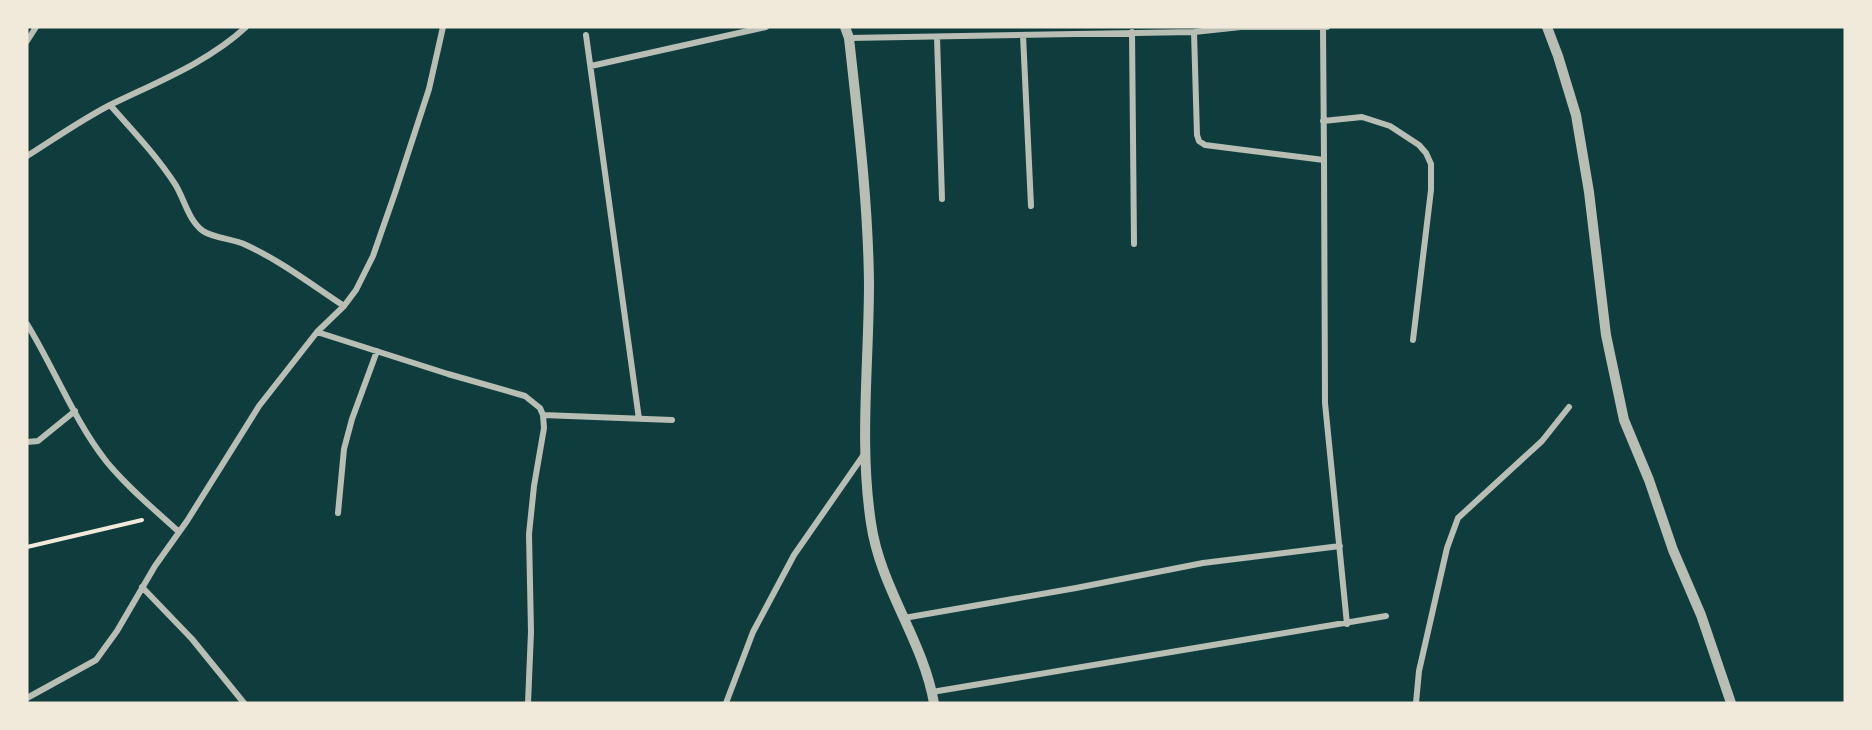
<svg xmlns="http://www.w3.org/2000/svg" width="1872" height="730" font-family="Raleway,sans-serif">
<style>
.lines{fill:none;stroke-linecap:round;stroke-linejoin:round}
.path{stroke:#f1e9da;stroke-width:4}
.minor{stroke:#b8beb3;stroke-width:6}
.tertiary{stroke:#b8beb3;stroke-width:10}
</style>
<rect width="100%" height="100%" fill="#0f3d3e"/>
<g class="lines">
<path class="path" d="M27 547 142 520"/>
<path class="minor" d="M1132 32 1134 244
M1194 32 1197 135 1199 141 1205 145 1324 160 1323 27
M586 35 639 419
M1023 35 1031 206
M937 37 942 199
M849 38 1194 32 1241 27H1327
M27 41 36 27
M591 66 766 27
M110 105C133 131 156 155 175 184 184 198 188 220 203 231 213 238 234 239 246 245 281 261 312 285 344 306
M1323 121 1362 117 1390 126 1419 145 1426 153 1431 164V190L1413 340
M27 156C54 139 81 120 110 105 157 82 207 63 246 27
M1324 160 1325 403 1347 624
M27 324C54 368 74 420 106 461 127 487 154 509 179 532
M317 332 448 374 525 396 540 408 543 415 544 428 534 486 529 534 531 632 528 703
M543 415 672 420
M27 442 38 441 75 411
M338 513 344 449 352 419 377 351
M142 587 192 639 244 703
M904 618 1076 588 1203 563 1340 546
M932 692 1386 616
M27 698 96 660 117 631 155 566 187 521 259 406 317 332 344 306 356 290 373 256 395 193 429 89 443 27
M726 703 753 632 794 555 865 453
M1416 703 1419 671 1447 548 1458 518 1542 441 1569 407"/>
<path class="tertiary" d="M845 27 849 38C858 120 868 201 869 283 869 363 859 444 871 523 880 587 923 640 934 703
M1547 27 1558 56 1576 115 1589 192 1606 335 1624 420 1649 480 1673 550 1701 615 1731 703"/>
</g>
<rect width="1872" height="730" fill="none" stroke="#f1e9da" stroke-width="57"/>
</svg>
